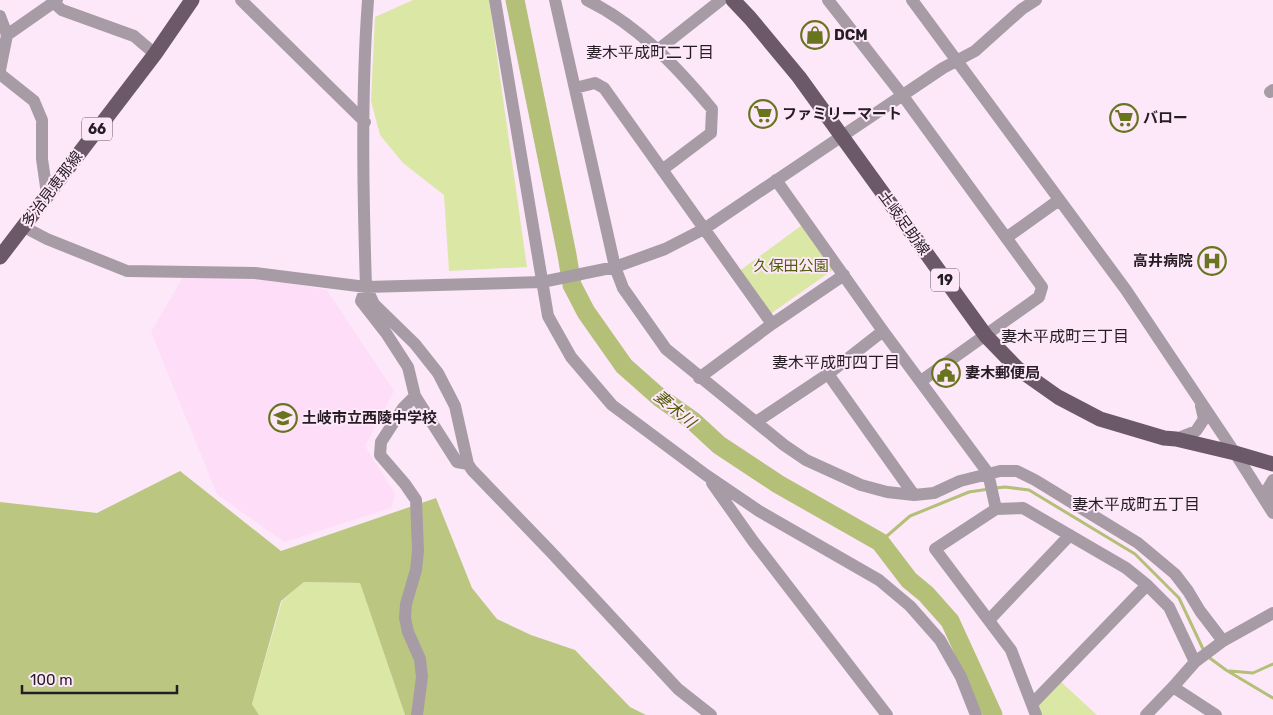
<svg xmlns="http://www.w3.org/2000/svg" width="1273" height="715" font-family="Rubik,'Noto Sans JP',sans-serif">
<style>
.built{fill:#fdddf8}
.green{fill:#dbe7a5}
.forest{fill:#bbc780}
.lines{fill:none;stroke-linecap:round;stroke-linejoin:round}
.stream{stroke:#b4bf78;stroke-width:3}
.river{stroke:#b4bf78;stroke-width:19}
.minor{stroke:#a79ca5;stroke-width:12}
.major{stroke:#6b5868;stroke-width:15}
.labels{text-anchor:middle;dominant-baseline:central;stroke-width:4;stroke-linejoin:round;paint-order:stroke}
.shield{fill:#fde8fa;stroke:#665964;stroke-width:1}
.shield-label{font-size:14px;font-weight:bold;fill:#251c24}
.poi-label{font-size:15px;font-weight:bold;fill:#251c24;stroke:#fde8fa;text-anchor:start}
.street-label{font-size:15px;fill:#251c24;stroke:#fde8fa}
.park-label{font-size:15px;fill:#535c09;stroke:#fde8fa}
.neighbourhood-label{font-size:16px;fill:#251c24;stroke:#fde8fa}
.water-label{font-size:16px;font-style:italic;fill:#525a06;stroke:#fde8fa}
</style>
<rect width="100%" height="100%" fill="#fde8fa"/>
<path class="built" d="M183 277 264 278 327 290 394 391 365 446 395 494 391 508 284 542 217 494 151 332Z"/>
<path class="green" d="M413 0H489L527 267 449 271 444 195 403 163 380 135 371 101 375 17Z
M802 225 834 269 769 315 738 272Z
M304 582 360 583 405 715H259L252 704 282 601Z
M1060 681 1097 715H1042L1038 703Z"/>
<path class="forest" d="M180 471 281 551 436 498 472 588 497 619 531 635 575 650 630 707 646 715H405L360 583 304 582 281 601 252 704 259 715H0V502L97 513Z"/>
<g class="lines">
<path class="stream" d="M995 488 1005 487 1029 490 1135 554 1179 598 1204 651
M880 542 910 516 969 492 989 489
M1207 656 1226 670 1273 698
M1230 671 1253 673 1273 664"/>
<path class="river" d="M515 0 567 255 572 285 586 312 624 366 659 397 693 421 719 445 778 484 880 542 909 580 926 594 950 621 993 715"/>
<path class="minor" d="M241 0 365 122
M368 0C361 94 363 193 366 287L361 301 386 333 408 367 415 396 457 462 468 464 472 470 551 552 678 689 711 715
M495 0 548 316 571 357 612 405 706 475 759 511 879 580 910 606 940 640 961 677 976 715
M555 0 615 267 623 288 666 349 784 445 806 460 861 485 887 492 914 495 934 493 960 481 1000 471H1017L1035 480 1138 543 1175 574 1188 591 1200 611 1223 641
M587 0C638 25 676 66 712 109L711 133 662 170
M828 0 903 96 1042 287 1039 297 921 381
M912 0 1126 290 1235 453 1273 513
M54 3 62 10 134 36 155 54
M0 16 7 35 0 70
M7 35 57 0
M659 49 721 0
M0 74 34 101 42 120V159L47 194
M575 88 595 83 604 88 772 324
M1270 92 1273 90
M776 180 883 331 988 473 996 509
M24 227 47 239 127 271 255 273 366 287 542 282 615 267 665 249 704 229 943 68 975 51 1022 9 1036 0
M1006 238 1059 200
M366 287 374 304 415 344 438 373 455 406 468 464
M828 374 914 495
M699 378 772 324 844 275
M415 396 403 408 381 442 380 455 405 484 416 500 418 551 416 570 406 604 405 618 408 632 420 659 422 677 417 715
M756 422 828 374 883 331
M1176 439 1196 431 1204 419 1201 406
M712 483 753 541 887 715
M1267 503V490L1273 480
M989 620 1070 535
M1173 687 1216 715
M1032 704 1147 585
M1036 715 1011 650 935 549 996 509 1023 508 1126 568 1147 585 1169 607 1195 662
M1146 715 1173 687 1195 662 1223 641 1273 613"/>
<path class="major" d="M733 0 750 18 799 77 986 336 1017 368 1058 397 1100 419 1164 438 1176 439 1235 453 1273 464
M0 257 155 54 192 0"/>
</g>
<defs>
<symbol id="shop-ring" viewBox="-11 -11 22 22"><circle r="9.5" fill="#fde8fa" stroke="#69741e" stroke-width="1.5"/><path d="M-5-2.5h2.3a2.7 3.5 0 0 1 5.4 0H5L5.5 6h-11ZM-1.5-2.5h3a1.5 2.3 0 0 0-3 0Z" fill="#69741e"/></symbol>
<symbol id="supermarket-ring" viewBox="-11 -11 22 22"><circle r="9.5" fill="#fde8fa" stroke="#69741e" stroke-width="1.5"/><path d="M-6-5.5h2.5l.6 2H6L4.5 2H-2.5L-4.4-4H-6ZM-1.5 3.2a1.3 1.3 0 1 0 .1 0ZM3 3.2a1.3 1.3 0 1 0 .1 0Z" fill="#69741e"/></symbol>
<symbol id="hospital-ring" viewBox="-11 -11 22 22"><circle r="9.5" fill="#fde8fa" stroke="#69741e" stroke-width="1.5"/><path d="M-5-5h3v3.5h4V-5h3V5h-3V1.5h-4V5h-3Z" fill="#69741e"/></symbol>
<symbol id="civic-ring" viewBox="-11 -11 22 22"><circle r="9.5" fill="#fde8fa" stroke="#69741e" stroke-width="1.5"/><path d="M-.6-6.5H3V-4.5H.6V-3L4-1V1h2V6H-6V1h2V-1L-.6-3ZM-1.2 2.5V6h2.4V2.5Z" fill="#69741e"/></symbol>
<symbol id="school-ring" viewBox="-11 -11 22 22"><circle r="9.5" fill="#fde8fa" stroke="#69741e" stroke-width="1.5"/><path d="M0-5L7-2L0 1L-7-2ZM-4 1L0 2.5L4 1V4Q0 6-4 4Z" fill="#69741e"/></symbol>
</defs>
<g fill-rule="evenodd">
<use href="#shop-ring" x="799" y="19" width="32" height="32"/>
<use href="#supermarket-ring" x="747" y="98" width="32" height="32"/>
<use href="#supermarket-ring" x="1108" y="102" width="32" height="32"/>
<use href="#hospital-ring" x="1196" y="245" width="32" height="32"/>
<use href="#civic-ring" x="930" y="357" width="32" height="32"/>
<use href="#school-ring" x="267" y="402" width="32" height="32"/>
</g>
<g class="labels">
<g class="shield">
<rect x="82" y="117.5" width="30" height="23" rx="4"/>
<rect x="931" y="268.5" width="28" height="23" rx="4"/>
</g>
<g class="shield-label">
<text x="97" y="129">66</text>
<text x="945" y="280">19</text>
</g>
<g class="poi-label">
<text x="834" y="35">DCM</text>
<text x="782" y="114">ファミリーマート</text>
<text x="1143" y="118">バロー</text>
<text x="1193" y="261" text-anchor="end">高井病院</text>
<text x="965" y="373">妻木郵便局</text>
<text x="302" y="418">土岐市立西陵中学校</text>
</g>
<g class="street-label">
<text transform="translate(52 189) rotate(-53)">多治見恵那線</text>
<text transform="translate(904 223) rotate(54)">土岐足助線</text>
</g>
<g class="park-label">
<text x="791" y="266">久保田公園</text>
</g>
<g class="neighbourhood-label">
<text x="650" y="52">妻木平成町二丁目</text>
<text x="1065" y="336">妻木平成町三丁目</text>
<text x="836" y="362">妻木平成町四丁目</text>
<text x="1136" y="504">妻木平成町五丁目</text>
</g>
<g class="water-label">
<text transform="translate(675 409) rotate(40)">妻木川</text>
</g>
</g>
<path d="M22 685v8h155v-8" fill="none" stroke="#251c24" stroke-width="2.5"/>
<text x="30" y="685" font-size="15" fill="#251c24" stroke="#fde8fa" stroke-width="4" paint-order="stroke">100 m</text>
</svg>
